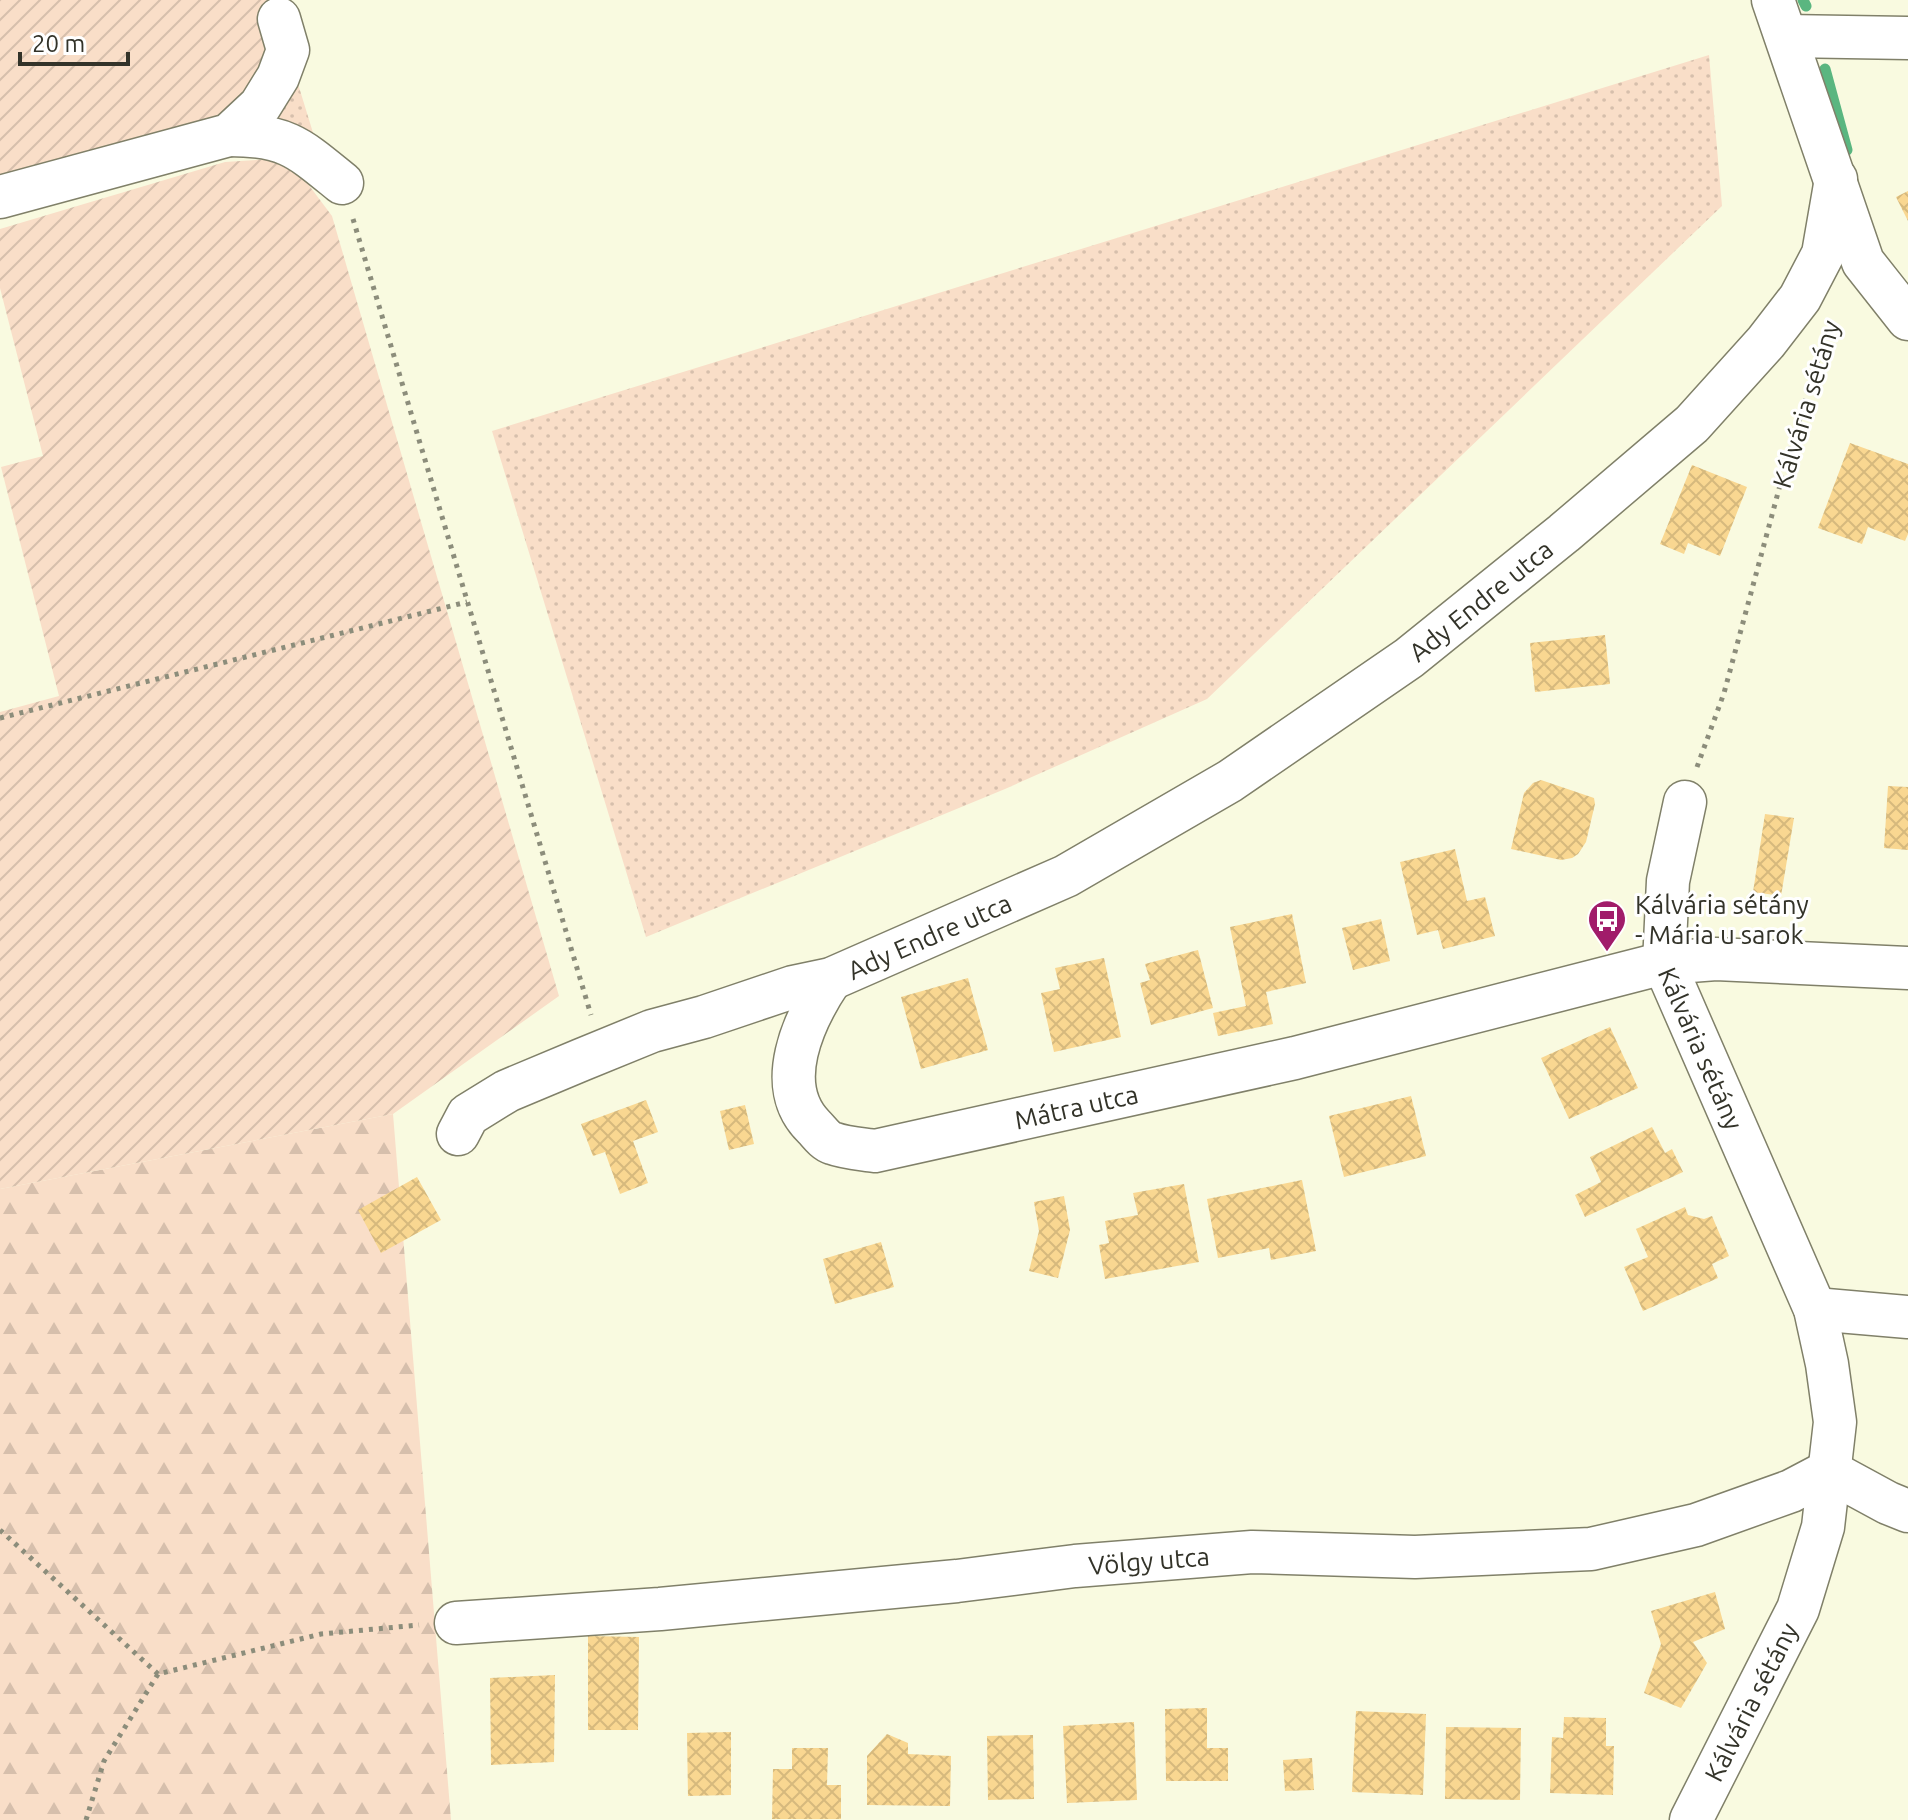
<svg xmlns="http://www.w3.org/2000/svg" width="1908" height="1820" font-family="Ubuntu,sans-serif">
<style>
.grass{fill:url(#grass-dots)}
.forest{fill:url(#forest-firs)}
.garden{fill:url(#garden-furrows)}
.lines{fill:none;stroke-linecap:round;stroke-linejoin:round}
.stream{stroke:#5ab680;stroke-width:11}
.building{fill:url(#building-cross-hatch)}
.minor-casing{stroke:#808069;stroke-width:45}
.path{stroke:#8c8d7b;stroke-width:5;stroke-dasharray:4 6;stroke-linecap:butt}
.minor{stroke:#fff;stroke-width:42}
.labels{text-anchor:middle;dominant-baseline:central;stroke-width:6;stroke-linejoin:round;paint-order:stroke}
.street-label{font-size:26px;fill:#333329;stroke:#fff}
.poi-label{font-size:26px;fill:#333329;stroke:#fff;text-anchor:start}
</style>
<defs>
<pattern id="grass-dots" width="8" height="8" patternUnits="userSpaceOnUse" patternTransform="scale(2)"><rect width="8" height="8" fill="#f9dec8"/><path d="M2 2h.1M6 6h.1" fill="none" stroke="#d6bfac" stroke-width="1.8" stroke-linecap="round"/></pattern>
<pattern id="forest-firs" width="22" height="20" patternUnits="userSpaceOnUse" patternTransform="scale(2)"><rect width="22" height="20" fill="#f9dec8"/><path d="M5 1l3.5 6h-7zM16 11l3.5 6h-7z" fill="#d6bfac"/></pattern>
<pattern id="garden-furrows" width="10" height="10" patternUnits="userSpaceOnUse" patternTransform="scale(2)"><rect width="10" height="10" fill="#f9dec8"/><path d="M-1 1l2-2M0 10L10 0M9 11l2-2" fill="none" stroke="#d6bfac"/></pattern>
<pattern id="building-cross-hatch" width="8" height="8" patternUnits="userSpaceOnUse" patternTransform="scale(2)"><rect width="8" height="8" fill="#f9d791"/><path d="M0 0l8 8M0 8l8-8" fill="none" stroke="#d6b97d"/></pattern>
</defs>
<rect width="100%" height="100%" fill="#f9fae0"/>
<path class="grass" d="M1709 55 1722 206 1207 699 1005 789 646 937 492 431Z
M291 61 318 149 301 139 269 113Z"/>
<path class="forest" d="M393 1114 451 1820H0V1189Z"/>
<path class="garden" d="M0 0H266L268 50 251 89 215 123 0 180Z
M269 159 302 176 332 216 559 996 393 1114 0 1189V712L59 696 1 467 43 456 0 288V229L225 162Z"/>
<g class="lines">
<path class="stream" d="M1803 0 1806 6
M1825 69 1847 150"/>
</g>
<path class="building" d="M1908 191V221L1896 197Z
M1850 443 1908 464V534L1905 541 1868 527 1862 544 1818 528Z
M1692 465 1747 487 1720 556 1688 543 1684 554 1660 544Z
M1605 635 1610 684 1535 692 1530 643Z
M1541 780 1594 798 1595 804 1586 842 1578 854 1572 858 1561 860 1511 849 1524 793 1533 783Z
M1888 786 1908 787V850L1884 848Z
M1765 814 1794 818 1781 896 1753 892Z
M1455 849 1467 901 1485 897 1495 936 1443 949 1438 930 1417 935 1400 862Z
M1292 914 1306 983 1266 992 1273 1024 1218 1036 1213 1013 1246 1006 1230 927Z
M1381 919 1390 961 1353 970 1342 928Z
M1198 950 1213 1008 1151 1025 1140 983 1150 980 1145 964Z
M1104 958 1121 1037 1054 1052 1041 993 1060 989 1055 968Z
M968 978 988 1050 921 1069 901 997Z
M1610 1027 1638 1088 1569 1119 1541 1058Z
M1411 1096 1426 1156 1344 1177 1329 1116Z
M646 1100 658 1132 633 1141 648 1183 620 1194 605 1152 593 1156 581 1124Z
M745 1105 754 1144 729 1150 720 1111Z
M1652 1127 1665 1153 1672 1149 1683 1172 1585 1217 1575 1195 1601 1182 1590 1157Z
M417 1177 441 1220 381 1253 358 1210Z
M1302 1180 1316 1251 1271 1260 1269 1248 1218 1258 1207 1199Z
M1184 1184 1199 1262 1105 1279 1099 1245 1109 1243 1105 1221 1138 1215 1133 1193Z
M1064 1196 1070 1230 1058 1278 1029 1271 1039 1231 1034 1202Z
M1685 1207 1688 1215 1704 1219 1712 1216 1729 1256 1712 1264 1718 1278 1643 1311 1624 1267 1648 1257 1636 1229Z
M881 1242 894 1287 835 1304 823 1259Z
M1715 1592 1725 1629 1693 1642 1707 1663 1681 1708 1644 1693 1661 1644 1651 1611Z
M588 1636 639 1637 638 1730H588Z
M555 1675 554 1762 491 1765 490 1678Z
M1207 1708V1748H1228V1781H1166L1165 1709Z
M1356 1711 1426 1714 1423 1795 1352 1792Z
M1564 1717 1606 1718V1746H1614L1613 1795 1550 1793 1552 1737 1563 1738Z
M1134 1722 1137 1800 1067 1803 1063 1726Z
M1446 1727 1521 1728 1520 1800 1445 1799Z
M731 1732V1795L688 1796 687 1733Z
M887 1734 908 1743V1754L951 1756 950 1806 867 1805V1756Z
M1033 1735 1034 1799 988 1800 987 1736Z
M792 1748H828L827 1785H841V1819H772L773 1769H792Z
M1312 1758 1314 1790 1285 1791 1283 1760Z"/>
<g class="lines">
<defs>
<g id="minor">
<path d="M1773 0 1863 262 1908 319"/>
<path d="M1786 36 1908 38"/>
<path d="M229 135C287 135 299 148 342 183"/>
<path d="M0 197 229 135 260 106 278 77 288 50 279 19"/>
<path id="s1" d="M1685 802 1668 881 1664 963 1815 1309 1827 1364 1835 1422 1823 1527 1798 1609 1691 1820"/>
<path id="s2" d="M831 979C804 1019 772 1086 814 1127 819 1132 825 1141 832 1143 845 1148 862 1149 875 1151L1295 1058 1664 963 1716 959 1908 968"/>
<path id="s3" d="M458 1134 468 1115 507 1091 581 1060 652 1031 704 1017 793 987 831 979 1066 876 1230 781 1409 658 1564 533 1692 424 1766 342 1800 298 1823 254 1836 179"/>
<path d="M1815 1309 1908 1317"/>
<path d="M1829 1471 1888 1503 1908 1511"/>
<path id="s4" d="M456 1623 660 1609 957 1581 1075 1566 1252 1552 1415 1557 1591 1549 1696 1525 1791 1491 1829 1471"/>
</g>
</defs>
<use href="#minor" class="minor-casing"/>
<path class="path" d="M353 219 591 1015
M0 718 467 602
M1697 767 1724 693 1786 463 1828 328
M0 1530 158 1674
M86 1820 104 1761 158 1674 321 1634 419 1625"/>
<use href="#minor" class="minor"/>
</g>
<defs>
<symbol id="bus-pin" viewBox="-11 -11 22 30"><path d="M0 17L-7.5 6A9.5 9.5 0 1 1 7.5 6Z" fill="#a11c6a" stroke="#fff"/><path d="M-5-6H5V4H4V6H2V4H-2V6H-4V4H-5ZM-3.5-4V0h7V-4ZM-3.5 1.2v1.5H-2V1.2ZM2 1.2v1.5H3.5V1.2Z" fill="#fff"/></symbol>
</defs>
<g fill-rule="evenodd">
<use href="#bus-pin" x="1585" y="897" width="44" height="60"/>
</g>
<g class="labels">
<g class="street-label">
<text transform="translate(1806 404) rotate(-73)">Kálvária sétány</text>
<text stroke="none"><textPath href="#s3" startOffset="1166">Ady Endre utca</textPath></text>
<text stroke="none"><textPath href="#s3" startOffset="518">Ady Endre utca</textPath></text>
<text stroke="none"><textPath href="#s1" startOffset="256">Kálvária sétány</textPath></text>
<text stroke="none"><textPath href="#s2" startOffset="436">Mátra utca</textPath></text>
<text stroke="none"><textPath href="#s4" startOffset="696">Völgy utca</textPath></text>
<text transform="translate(1751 1702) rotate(-63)">Kálvária sétány</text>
</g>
<g class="poi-label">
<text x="1635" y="904">Kálvária sétány<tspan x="1635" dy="30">- Mária u sarok</tspan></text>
</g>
</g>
<path d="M20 52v12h108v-12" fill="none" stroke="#333329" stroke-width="4"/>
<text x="32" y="52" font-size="24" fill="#333329" stroke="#ffffff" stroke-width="6" paint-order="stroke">20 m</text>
</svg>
